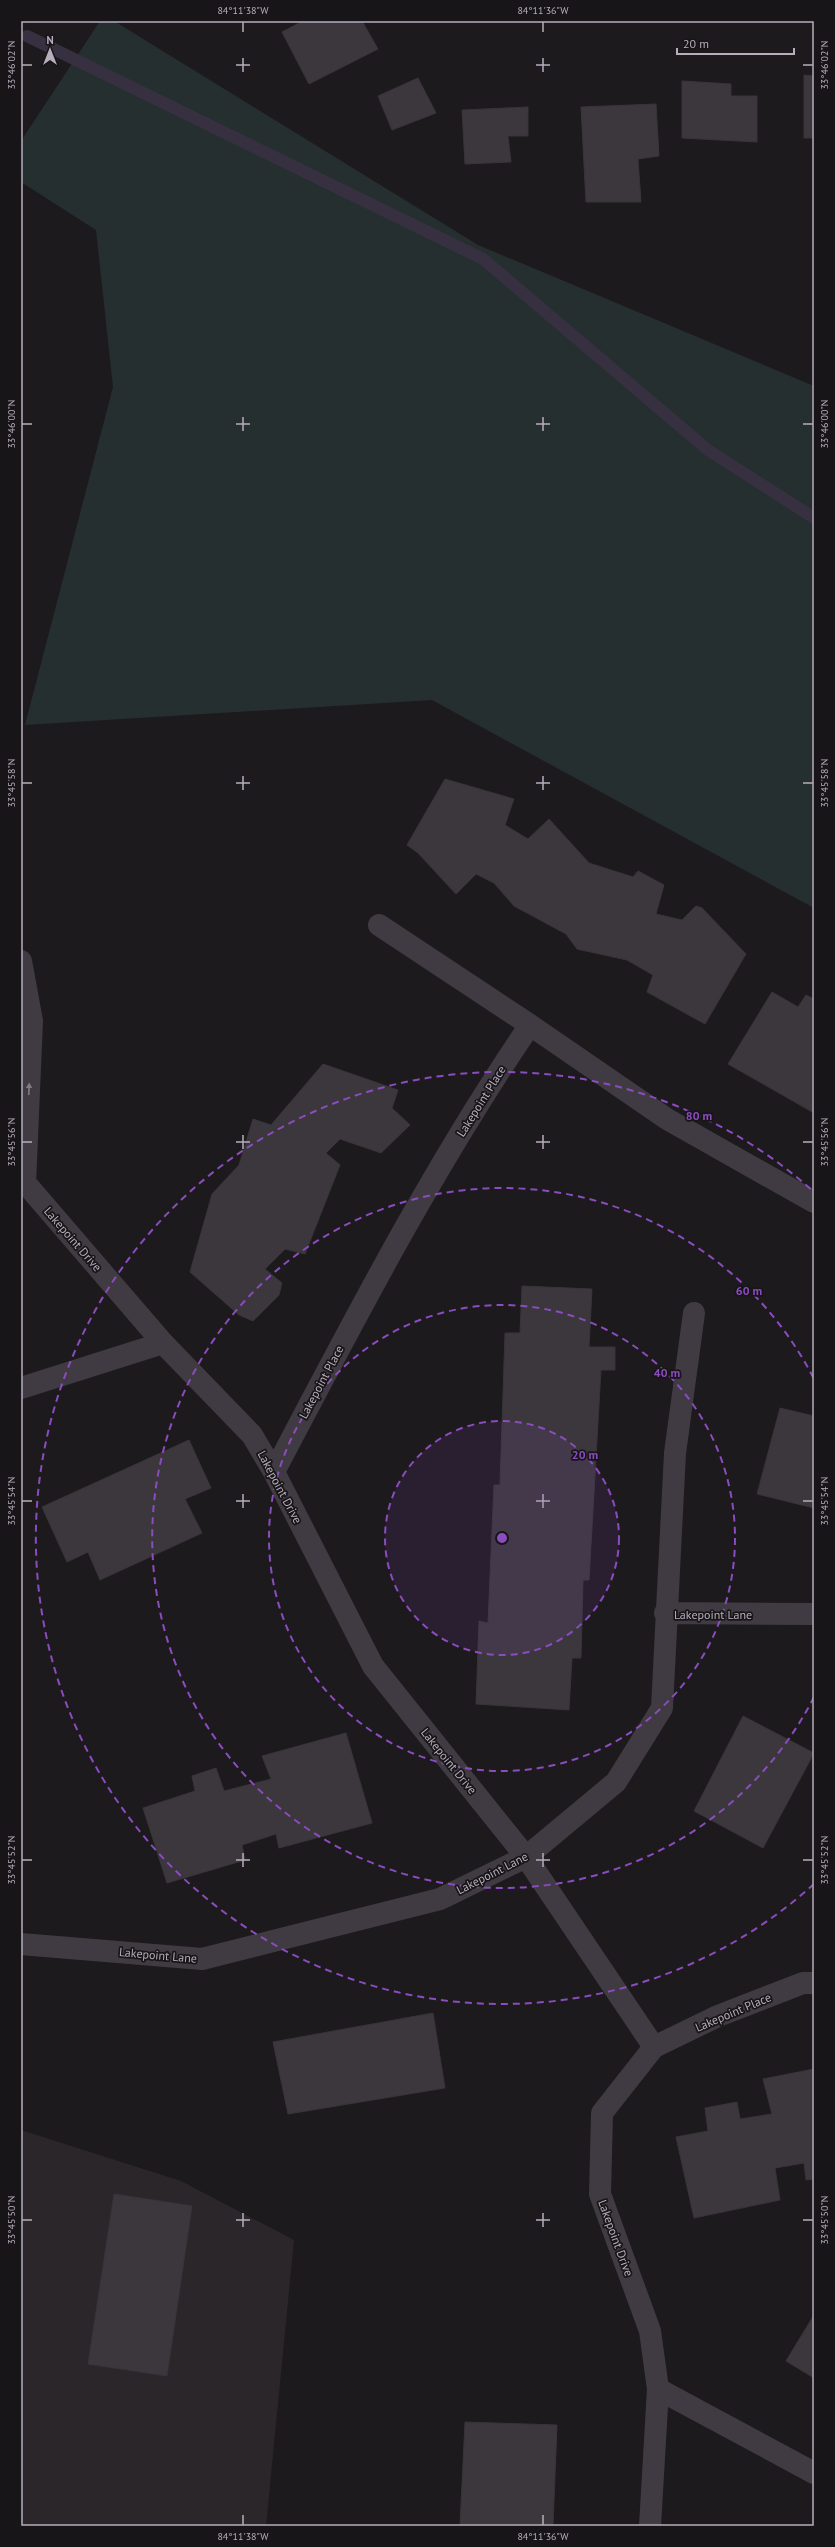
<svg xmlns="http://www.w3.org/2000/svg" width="835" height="2547" font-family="'PT Sans',sans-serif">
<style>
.built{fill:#2a262a}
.green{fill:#262f30}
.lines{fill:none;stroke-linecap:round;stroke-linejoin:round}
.stream{stroke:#373041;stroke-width:12}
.building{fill:#3b373c;stroke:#383439}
.minor{stroke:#403b42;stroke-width:22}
.oneway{fill:#817a85}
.ticks{fill:none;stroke:#b7adbc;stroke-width:1.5}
.ring{fill:none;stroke:#8a4cbe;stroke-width:2;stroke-dasharray:7 5}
.labels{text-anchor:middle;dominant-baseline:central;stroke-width:3.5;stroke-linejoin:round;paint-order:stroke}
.street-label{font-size:12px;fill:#b7adbc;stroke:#181518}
.centre{fill:#8a4cbe;stroke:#181518;stroke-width:2}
.ring-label{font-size:12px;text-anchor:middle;font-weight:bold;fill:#8a4cbe;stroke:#181518;stroke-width:3.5;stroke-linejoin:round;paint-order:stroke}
.neatline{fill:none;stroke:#b7adbc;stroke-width:1.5}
.ticks-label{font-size:10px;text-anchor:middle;fill:#b7adbc}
</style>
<rect width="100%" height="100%" fill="#1d1a1d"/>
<path class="built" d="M21 2130 181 2181 294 2240 266 2526H21Z"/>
<path class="green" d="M100 21H114L478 245 814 386V908L432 700 25 725 113 387 96 230 21 182V141Z"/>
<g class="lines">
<path class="stream" d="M27 36 483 259 708 450 814 518"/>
</g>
<path class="building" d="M303 21H362L378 49 309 84 282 32Z
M804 75 814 76V138H804Z
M418 78 436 113 392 130 378 96Z
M682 81 731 84V96H757V142L682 138Z
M656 104 659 156 638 159 641 202H586L581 107Z
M528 107V136H508L511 162 465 164 462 110Z
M445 779 514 799 505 825 528 839 549 819 589 863 633 877 638 871 664 885 656 914 682 920 696 906 702 908 746 954 705 1024 647 992 653 975 627 960 577 949 566 934 514 906 494 883 476 874 456 894 418 853 407 845Z
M772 992 798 1007 806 995 814 999V1113L728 1064Z
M323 1064 398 1090 392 1108 410 1125 381 1153 340 1139 326 1153 340 1165 305 1254 285 1249 265 1269 282 1283 279 1295 253 1321 239 1315 190 1272 212 1194 239 1165 253 1119 271 1125Z
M522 1286 592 1289 589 1347H615V1370H601L589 1580H583L581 1658H572L569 1710 476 1704 479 1621 488 1623 494 1485H500L505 1333H520Z
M780 1408 814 1416V1508L757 1494Z
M189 1440 211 1488 185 1499 202 1533 100 1580 88 1552 67 1562 42 1507Z
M743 1716 814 1753 763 1848 694 1811Z
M346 1733 372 1823 279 1848 276 1834 242 1845 245 1860 167 1883 143 1808 195 1791 192 1776 216 1768 224 1791 271 1779 262 1756Z
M433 2013 445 2088 288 2114 273 2042Z
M814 2069V2179L806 2180 804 2163 775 2168 780 2200 694 2218 676 2137 708 2131 705 2108 737 2102 740 2119 772 2114 763 2079Z
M114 2194 192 2206 167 2376 88 2364Z
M814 2315V2378L786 2361Z
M465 2422 557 2425 553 2526H460Z"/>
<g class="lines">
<path class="minor" d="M379 925 530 1025
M21 961 32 1021 25 1184
M21 1178 163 1343 252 1435 274 1472 373 1666 526 1857 654 2047
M21 1388 163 1343
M274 1472C354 1320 433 1167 530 1025L667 1119 814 1202
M665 1613 814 1614
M21 1944 202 1959 440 1899 526 1857 616 1782 662 1708 675 1453 694 1313
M658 2389 814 2473
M650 2526 658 2389 650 2331 600 2194 602 2113 654 2047 718 2016 803 1983H814"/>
</g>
<defs><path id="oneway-solid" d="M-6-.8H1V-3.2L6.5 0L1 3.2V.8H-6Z"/></defs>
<use class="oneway" href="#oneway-solid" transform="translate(29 1089) rotate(-88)"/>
<path class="ticks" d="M243 22V32M543 22V32M243 58V72M543 58V72M22 65H32M236 65H250M536 65H550M803 65H813M243 417V431M543 417V431M22 424H32M236 424H250M536 424H550M803 424H813M243 776V790M543 776V790M22 783H32M236 783H250M536 783H550M803 783H813M243 1135V1149M543 1135V1149M22 1142H32M236 1142H250M536 1142H550M803 1142H813M243 1494V1508M543 1494V1508M22 1501H32M236 1501H250M536 1501H550M803 1501H813M243 1853V1867M543 1853V1867M22 1860H32M236 1860H250M536 1860H550M803 1860H813M243 2213V2227M543 2213V2227M22 2220H32M236 2220H250M536 2220H550M803 2220H813M243 2515V2525M543 2515V2525"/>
<circle cx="502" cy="1538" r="117" fill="#8a4cbe" fill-opacity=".12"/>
<g class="ring">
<circle cx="502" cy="1538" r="117"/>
<circle cx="502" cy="1538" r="233"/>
<path d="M814 1697A350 350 0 1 1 814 1379"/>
<path d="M814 1884A466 466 0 1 1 814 1192"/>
</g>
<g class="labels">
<g class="street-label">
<text transform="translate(481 1101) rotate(-58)">Lakepoint Place</text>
<text transform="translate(73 1239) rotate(49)">Lakepoint Drive</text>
<text transform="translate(321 1382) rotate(-62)">Lakepoint Place</text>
<text transform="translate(280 1487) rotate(62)">Lakepoint Drive</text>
<text x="713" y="1614">Lakepoint Lane</text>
<text transform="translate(449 1761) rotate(51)">Lakepoint Drive</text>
<text transform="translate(492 1873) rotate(-27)">Lakepoint Lane</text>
<text transform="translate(158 1955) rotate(5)">Lakepoint Lane</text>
<text transform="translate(733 2012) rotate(-23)">Lakepoint Place</text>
<text transform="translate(616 2238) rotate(70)">Lakepoint Drive</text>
</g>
</g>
<circle cx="502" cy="1538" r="6" class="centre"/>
<g class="ring-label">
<text x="699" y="1120">80 m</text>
<text x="749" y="1295">60 m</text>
<text x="667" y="1377">40 m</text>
<text x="585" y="1459">20 m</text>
</g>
<rect width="835" height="2547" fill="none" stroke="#181518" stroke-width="44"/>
<g transform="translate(50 50)" stroke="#181518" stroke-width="3" paint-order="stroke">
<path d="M0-3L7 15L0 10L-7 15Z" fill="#b7adbc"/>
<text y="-6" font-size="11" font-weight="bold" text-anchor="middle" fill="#b7adbc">N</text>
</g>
<path d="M677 48v6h117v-6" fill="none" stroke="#b7adbc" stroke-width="2"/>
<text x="683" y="48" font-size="12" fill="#b7adbc" stroke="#181518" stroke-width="3" paint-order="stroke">20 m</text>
<rect x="22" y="22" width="791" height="2503" class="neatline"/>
<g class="ticks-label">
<text x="243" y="14">84°11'38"W</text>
<text x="543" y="14">84°11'36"W</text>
<text transform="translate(11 65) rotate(-90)" y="4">33°46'02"N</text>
<text transform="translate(824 65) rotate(-90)" y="4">33°46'02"N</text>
<text transform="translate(11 424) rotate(-90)" y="4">33°46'00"N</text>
<text transform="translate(824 424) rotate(-90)" y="4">33°46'00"N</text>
<text transform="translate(11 783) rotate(-90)" y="4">33°45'58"N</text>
<text transform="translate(824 783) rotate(-90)" y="4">33°45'58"N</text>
<text transform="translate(11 1142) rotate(-90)" y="4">33°45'56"N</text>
<text transform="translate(824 1142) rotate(-90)" y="4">33°45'56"N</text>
<text transform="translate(11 1501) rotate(-90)" y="4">33°45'54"N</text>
<text transform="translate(824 1501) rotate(-90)" y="4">33°45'54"N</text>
<text transform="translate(11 1860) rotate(-90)" y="4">33°45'52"N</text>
<text transform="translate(824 1860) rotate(-90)" y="4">33°45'52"N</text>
<text transform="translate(11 2220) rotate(-90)" y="4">33°45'50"N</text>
<text transform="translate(824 2220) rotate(-90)" y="4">33°45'50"N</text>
<text x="243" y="2540">84°11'38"W</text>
<text x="543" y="2540">84°11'36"W</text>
</g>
</svg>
